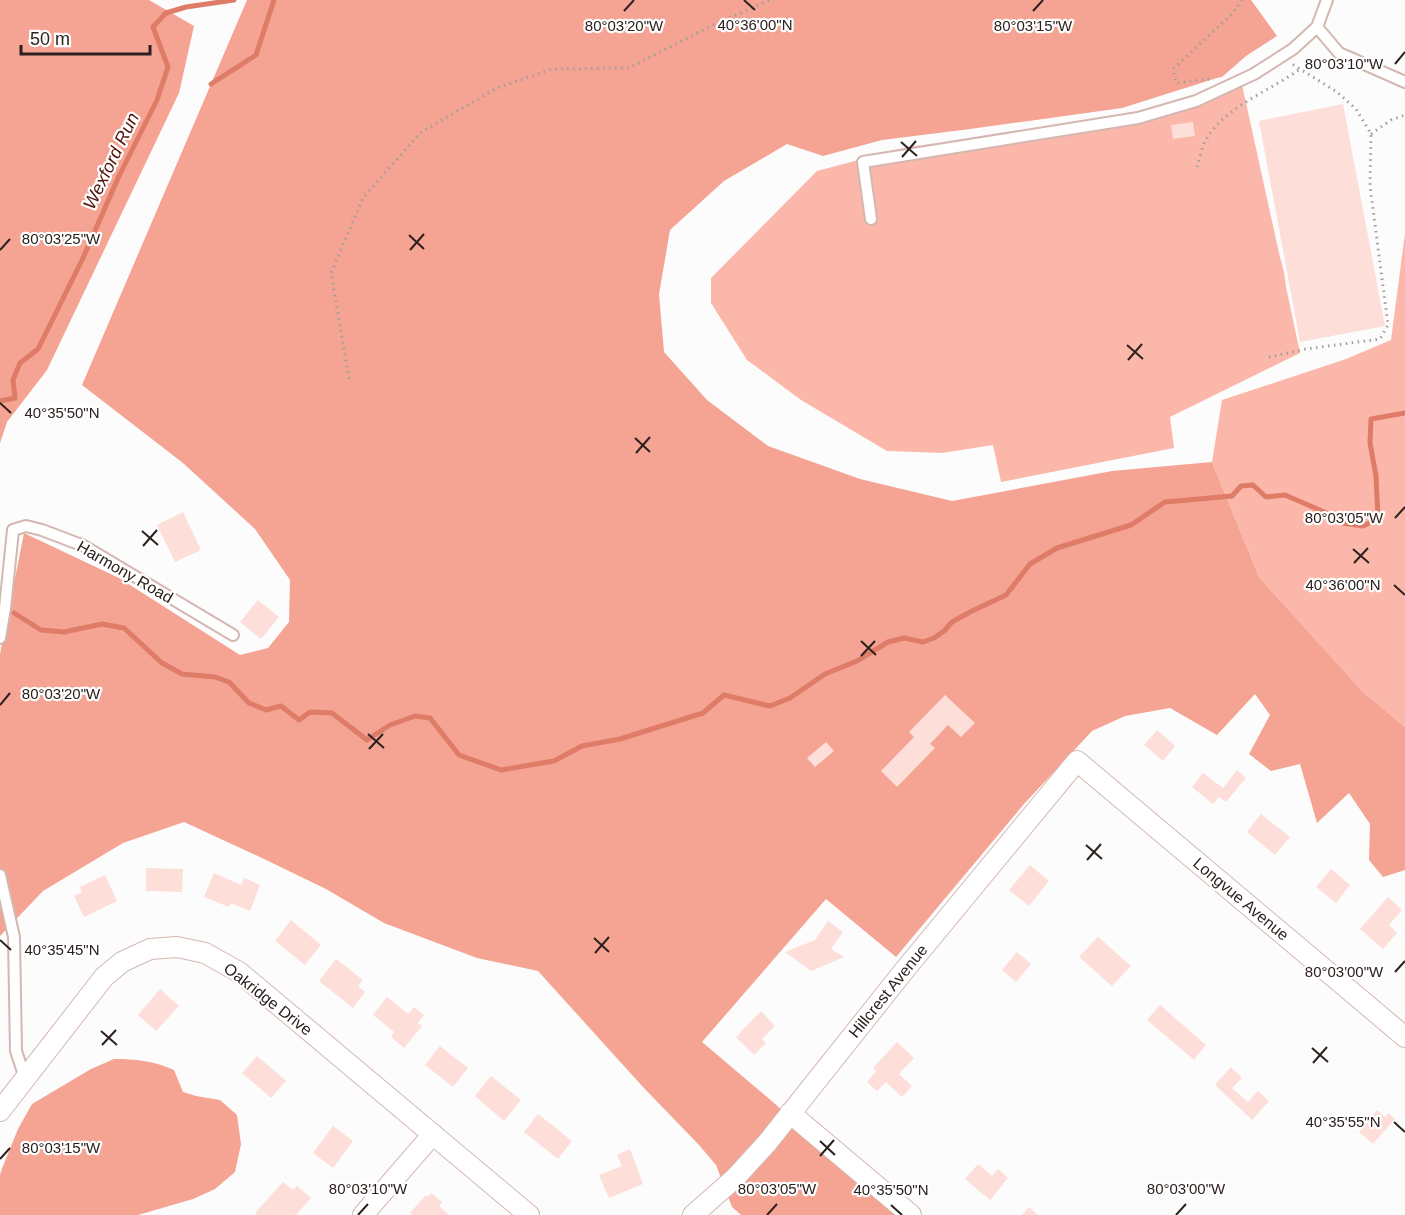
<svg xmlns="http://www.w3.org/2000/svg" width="1405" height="1215" font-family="Helvetica,sans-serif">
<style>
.green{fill:#fbb7a9}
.forest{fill:#f5a392}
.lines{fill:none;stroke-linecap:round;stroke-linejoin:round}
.stream{stroke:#de7c68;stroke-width:5}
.building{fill:#fdded8}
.service-casing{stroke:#d4b7b1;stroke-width:14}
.minor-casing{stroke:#d4b7b1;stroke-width:22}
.path{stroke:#a39e9c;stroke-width:3;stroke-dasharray:1.5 4.5;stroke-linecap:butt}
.service{stroke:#fff;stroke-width:10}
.minor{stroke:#fff;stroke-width:20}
.ticks{fill:none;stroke:#2c211e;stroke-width:2}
.labels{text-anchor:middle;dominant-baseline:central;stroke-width:4.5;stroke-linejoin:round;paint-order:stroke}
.street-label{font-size:16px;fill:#2c211e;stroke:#fff}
.water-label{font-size:18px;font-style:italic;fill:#511409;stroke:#fff}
.ticks-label{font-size:15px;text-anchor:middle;fill:#2c211e;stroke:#fff;stroke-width:4.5;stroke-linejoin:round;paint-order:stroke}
</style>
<rect width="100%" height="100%" fill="#fcfcfc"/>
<path class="green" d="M1241 80 1279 253 1284 272 1286 287 1300 353 1170 417 1174 448 1001 482 993 445 942 453 887 451 801 400 747 360 711 303V278L817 171 908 147 1138 118Z
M1405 233V727L1363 692 1259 577 1212 462 1222 400 1346 359 1391 340Z"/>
<path class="forest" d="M0 0H149L194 26 179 93 47 370 7 422 0 443Z
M247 0H1251L1277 36 1246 56 1222 77 1217 78 1122 108 970 129 882 140 823 156 787 144 724 181 670 230 659 294 664 352 707 400 768 446 860 479 952 501 1112 471 1212 462 1259 577 1363 692 1405 727V870L1383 877 1369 860 1370 824 1349 793 1317 823 1300 764 1271 771 1249 754 1270 715 1255 694 1217 735 1170 708 1125 716 1092 731 1024 804 896 957 826 899 702 1042 774 1103 899 1215H741L732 1207 716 1165 699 1145 643 1087 538 971 477 958 384 923 326 889 262 858 184 822 123 843 43 891 0 936V654L24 533 119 578 240 655 268 648 289 622 290 580 255 529 183 463 82 385Z
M114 1059C136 1059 154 1061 174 1070L183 1092 196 1096 220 1100 237 1115 241 1144 235 1172 215 1189 193 1199 138 1215H0V1176L1 1171 18 1129 32 1104 91 1069Z"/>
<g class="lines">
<path class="stream" d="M211 84 256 55 274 0
M0 401 15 398 13 380 20 363 38 349 83 258 119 176 157 100 168 67 153 27 166 13 186 7 234 0
M14 613 41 630 64 632 102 624 124 628 162 663 182 674 215 677 229 682 249 703 266 710 281 706 299 720 310 712 332 713 367 740 390 725 415 716 430 718 459 755 501 770 554 761 582 746 620 739 703 713 724 695 770 706 790 698 825 674 857 661 888 642 904 638 923 642 934 638 944 631 952 622 970 612 1006 595 1030 564 1057 548 1131 525 1165 502 1232 496 1241 486 1253 485 1266 497 1285 495 1322 511 1342 523 1363 526 1378 519 1376 476 1370 443 1371 419 1405 413"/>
</g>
<path class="building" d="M1343 104 1385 326 1300 342 1259 121Z
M1193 122 1195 136 1173 139 1171 125Z
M183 512 201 550 175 562 157 525Z
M258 600 279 617 261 639 240 622Z
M945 695 975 723 961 737 948 725 930 744 935 748 897 787 881 771 914 737 909 732Z
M1157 730 1175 746 1163 761 1144 745Z
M826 742 834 751 815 767 807 758Z
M1237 770 1246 778 1226 802 1219 797 1213 804 1192 787 1203 773 1223 788Z
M1261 814 1290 837 1275 855 1247 832Z
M1030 865 1049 881 1029 906 1009 890Z
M146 868 183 869 182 892 146 891Z
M1331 869 1350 885 1336 903 1316 887Z
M214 873 241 885 244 878 260 885 250 911 231 903 229 907 204 897Z
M105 875 117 901 84 917 74 896 82 892 80 887Z
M1388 897 1402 910 1389 925 1397 933 1383 949 1360 929Z
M291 920 321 945 305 965 275 941Z
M828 921 843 932 831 949 844 957 811 971 785 952 815 940Z
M1098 937 1131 966 1112 986 1079 957Z
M1017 952 1031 964 1016 982 1002 970Z
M336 959 363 980 358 986 365 992 353 1008 319 981Z
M160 989 179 1006 156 1031 138 1015Z
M387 997 408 1014 414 1007 424 1015 418 1023 422 1026 404 1048 391 1037 394 1032 373 1015Z
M1160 1005 1206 1045 1194 1060 1147 1020Z
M761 1011 775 1026 762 1039 766 1043 754 1055 736 1037Z
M897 1042 914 1058 899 1074 912 1086 902 1097 886 1082 877 1091 867 1082 876 1071 873 1068Z
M440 1046 468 1068 453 1087 425 1065Z
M257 1056 286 1081 271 1098 242 1073Z
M1231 1067 1242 1078 1232 1088 1248 1102 1258 1091 1269 1101 1252 1120 1215 1085Z
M491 1076 521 1100 504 1121 475 1096Z
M1377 1110 1385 1117 1389 1113 1395 1119 1373 1144 1359 1132Z
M538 1114 572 1141 558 1159 524 1132Z
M333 1126 353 1141 333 1168 313 1153Z
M630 1149 643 1184 609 1198 599 1175 622 1166 617 1155Z
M978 1164 992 1176 998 1169 1008 1178 990 1200 965 1179Z
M283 1182 293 1190 297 1186 311 1198 296 1215H257L255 1213Z
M431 1193 442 1202 439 1206 449 1215H412L410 1213 426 1195 428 1197Z
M1029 1207 1038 1215H1022Z"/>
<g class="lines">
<defs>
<path id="service" d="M1327 0 1317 27 1339 53 1405 82
M871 219 863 162 1138 118 1196 101 1254 74 1293 49 1317 27
M0 638 5 608 13 530 26 526 42 530 84 546 233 635
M0 875 14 937 16 1051 25 1078"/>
<path id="minor" d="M0 1111 104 977 122 962 150 949 177 947 205 953 239 972 529 1215
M790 1113 911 1215
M363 1215 433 1134
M693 1215 735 1178 767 1143 903 972 1077 761 1405 1037"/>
</defs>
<use href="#service" class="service-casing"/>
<use href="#minor" class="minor-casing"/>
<path class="path" d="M1209 79 1176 83 1173 69 1232 14 1242 0
M1371 134 1391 120 1405 115
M1197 167C1200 159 1201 148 1206 140 1224 107 1270 91 1300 69
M1269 357 1306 349 1380 339 1388 325 1370 186 1371 134 1356 109 1337 92 1292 64
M349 379 331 273 363 198 420 133 497 88 552 69 629 68 713 25 770 0"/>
<use href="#service" class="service"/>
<use href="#minor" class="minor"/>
</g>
<path class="ticks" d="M744 0 755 10M624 11 634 0M1033 11 1043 0M1395 64 1405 52M901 142 917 156M902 157 916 141M409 235 424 249M0 250 10 239M410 250 424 234M1127 345 1143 359M1128 360 1142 344M0 403 11 413M635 438 650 452M636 453 650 437M1395 518 1405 507M142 531 158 545M143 546 157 530M1353 549 1369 563M1354 563 1368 548M1394 585 1405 595M861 641 876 655M861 656 875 641M0 705 10 693M368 734 384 748M369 749 383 734M1086 845 1102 859M1087 860 1101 844M594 938 609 952M0 940 11 950M595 953 609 937M1395 972 1405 961M101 1031 117 1045M102 1045 116 1030M1312 1048 1328 1062M1313 1063 1327 1047M1394 1122 1405 1132M820 1141 835 1155M820 1156 834 1140M0 1159 10 1148M891 1205 902 1215M358 1215 368 1204M767 1215 777 1204M1176 1215 1186 1204"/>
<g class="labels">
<g class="street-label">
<text transform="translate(125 572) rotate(30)">Harmony Road</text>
<text transform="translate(1241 899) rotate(40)">Longvue Avenue</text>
<text transform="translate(888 991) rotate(-51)">Hillcrest Avenue</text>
<text transform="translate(268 999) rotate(38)">Oakridge Drive</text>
</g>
<g class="water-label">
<text transform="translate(111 161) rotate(-64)">Wexford Run</text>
</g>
</g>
<g class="ticks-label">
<text x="755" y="30">40°36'00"N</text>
<text x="624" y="31">80°03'20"W</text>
<text x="1033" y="31">80°03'15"W</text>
<text x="1344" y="69">80°03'10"W</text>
<text x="61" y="244">80°03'25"W</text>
<text x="62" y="418">40°35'50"N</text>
<text x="1344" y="523">80°03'05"W</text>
<text x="1343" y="590">40°36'00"N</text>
<text x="61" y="699">80°03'20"W</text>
<text x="62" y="955">40°35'45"N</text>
<text x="1344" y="977">80°03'00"W</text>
<text x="1343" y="1127">40°35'55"N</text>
<text x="61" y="1153">80°03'15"W</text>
<text x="368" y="1194">80°03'10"W</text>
<text x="777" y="1194">80°03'05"W</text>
<text x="1186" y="1194">80°03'00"W</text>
<text x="891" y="1195">40°35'50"N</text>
</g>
<path d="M21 45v9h129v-9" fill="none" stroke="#2c211e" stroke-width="3"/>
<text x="30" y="45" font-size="18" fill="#2c211e" stroke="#ffffff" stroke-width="4.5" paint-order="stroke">50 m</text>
</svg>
